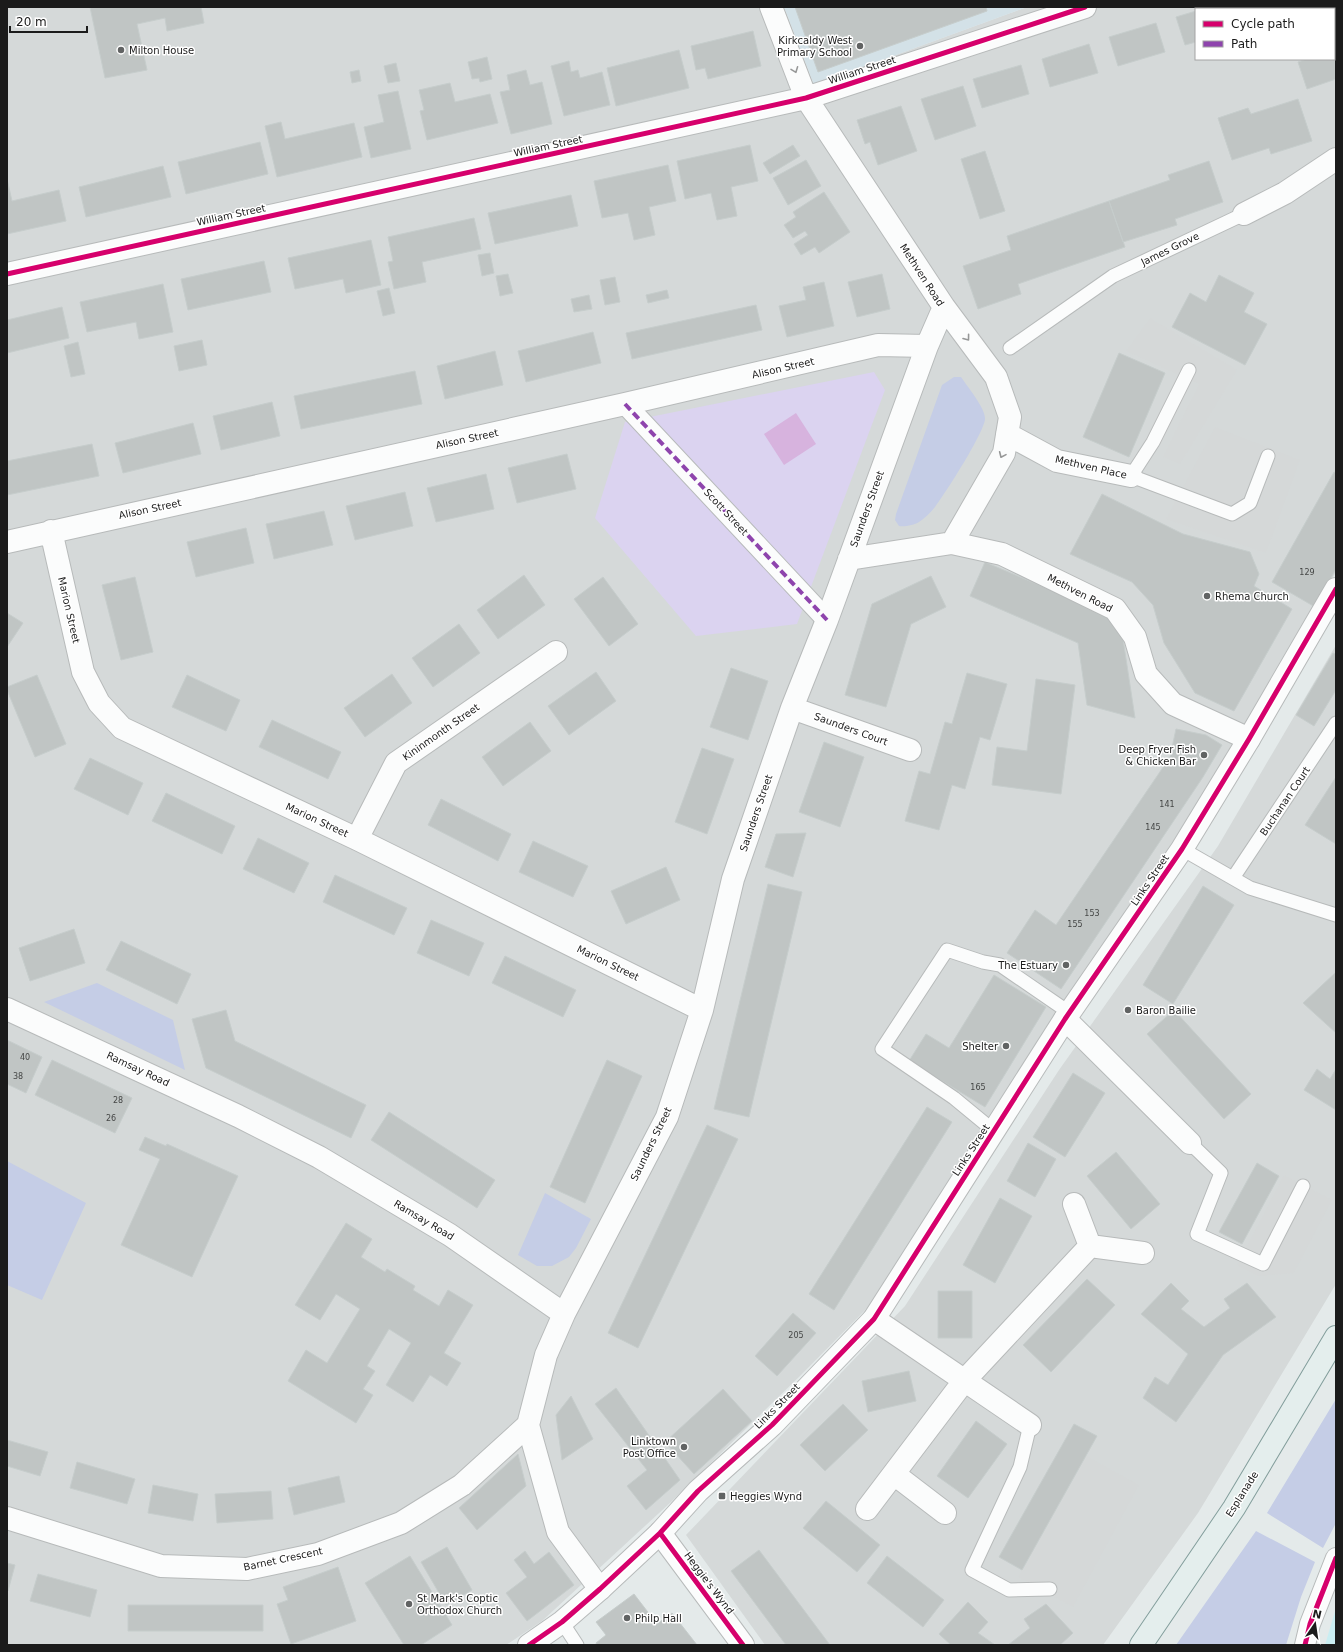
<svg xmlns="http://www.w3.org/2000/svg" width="1343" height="1652" font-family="'DejaVu Sans',sans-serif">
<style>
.residential{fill:#d5d9d9;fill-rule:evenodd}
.education{fill:#d3e1e7}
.religious{fill:#d5d8d8}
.grass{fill:#c5cde6}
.sand{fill:#caeef2}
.park{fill:#dbd3f0}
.pitch{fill:#d7b3de}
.building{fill:#c0c5c4;stroke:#c6cdcc}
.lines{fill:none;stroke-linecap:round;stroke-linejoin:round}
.service-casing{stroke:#b7baba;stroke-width:15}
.pedestrian-casing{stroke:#b7baba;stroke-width:22}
.minor-casing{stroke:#b7baba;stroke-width:24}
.tertiary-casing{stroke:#b7baba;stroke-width:24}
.primary-casing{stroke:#839e9c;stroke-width:24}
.service{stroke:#fbfcfc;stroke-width:13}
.pedestrian{stroke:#fbfcfc;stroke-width:20}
.minor{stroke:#fbfcfc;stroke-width:22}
.tertiary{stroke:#fbfcfc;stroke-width:22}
.primary{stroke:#e4eeed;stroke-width:22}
.quiet{stroke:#8e44ad;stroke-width:4;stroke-dasharray:8 4;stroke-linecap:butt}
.cycleway-casing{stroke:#fff;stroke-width:8}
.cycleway{stroke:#d6006c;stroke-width:5}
.oneway{stroke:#969797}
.poi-dot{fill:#616363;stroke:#fff;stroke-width:1.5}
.labels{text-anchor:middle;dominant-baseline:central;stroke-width:3;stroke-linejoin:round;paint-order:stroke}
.number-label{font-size:8px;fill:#444645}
.poi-label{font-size:10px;fill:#1b1b1b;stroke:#fff;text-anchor:start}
.street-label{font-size:10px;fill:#1b1b1b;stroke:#fff}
</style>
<rect width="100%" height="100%" fill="#e4eaea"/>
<path class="residential" d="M7 7H784L814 85 1027 7H1336V572L1238 743 1078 985 883 1292 801 1375 671 1502 542 1621 506 1645H7ZM1196 9H1334V59H1196Z
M1336 645V1284L1198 1513 1103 1645H765L686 1535 905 1306 1059 1070 1218 846Z"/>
<path class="education" d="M784 7H1027L814 85Z"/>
<path class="religious" d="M1150 318 1237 370 1180 464 1163 457 1199 384 1126 351Z
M1215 427 1300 460 1266 553 1166 519Z
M1284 1175 1332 1200 1294 1273 1259 1276 1237 1265Z
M1086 1456 1139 1485 1073 1607 1018 1577Z"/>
<path class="grass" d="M954 377H961C967 386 986 409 985 419 984 433 945 494 935 507 931 512 925 518 919 522 914 525 905 527 899 526L895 520 896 514 942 385Z
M97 983 173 1020 185 1070 44 1002Z
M7 1161 86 1203 42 1300 7 1285Z
M545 1193 591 1219 576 1248 569 1257 552 1266H537L518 1255Z
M1336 1399V1523L1323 1548 1267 1513Z
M1256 1531 1315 1562 1301 1597 1286 1645H1176Z"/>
<path class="sand" d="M1336 1608V1645H1325Z"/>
<path class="park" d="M874 372 885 390 797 624 696 636 595 518 625 422Z"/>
<path class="pitch" d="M796 413 816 444 784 465 764 434Z"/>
<path class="building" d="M90 7H201L204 23 167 31 165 18 137 24 147 70 105 78Z
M795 7H986L987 11 818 72Z
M1208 7H1225L1226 9H1201Z
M1293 7H1332V9H1294Z
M1196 11V42L1185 45 1176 17Z
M1156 23 1165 52 1118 66 1109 37Z
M753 31 761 66 708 79 705 68 696 70 691 46Z
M1089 44 1098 73 1050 87 1042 59Z
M1336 49V79L1307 89 1298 62 1307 59H1334V50Z
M679 50 689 88 616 106 607 68Z
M487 57 492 79 480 82 479 78 472 79 468 62Z
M569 61 571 72 578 70 580 78 602 72 610 105 564 116 551 66Z
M396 63 400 81 388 83 384 66Z
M1021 65 1029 94 982 108 973 79Z
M359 70 361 81 352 83 350 72Z
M526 70 530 85 542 82 552 124 511 134 500 92 510 90 507 75Z
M450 83 455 102 490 94 498 123 427 140 420 111 424 110 419 90Z
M963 86 976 126 935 140 921 99Z
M398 91 411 149 371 158 364 127 384 122 378 95Z
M1298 99 1312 141 1271 154 1269 148 1232 160 1218 118 1248 108 1251 114Z
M901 106 917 151 878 165 870 142 865 144 857 120Z
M281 122 285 139 354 123 362 157 277 177 265 126Z
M260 142 268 174 186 194 178 162Z
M750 145 758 181 731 187 737 216 717 220 711 193 685 199 677 161Z
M793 145 800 156 770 174 763 163Z
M985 151 1005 211 980 219 961 159Z
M806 160 821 186 788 205 773 178Z
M1209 161 1223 202 1175 219 1177 225 1123 242 1109 201 1170 180 1168 175Z
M668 165 676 201 649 207 655 235 634 240 628 213 602 218 594 181Z
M163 166 171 197 86 217 79 187Z
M7 179 12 201 59 190 66 221 7 234Z
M824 192 850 232 819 253 815 247 801 255 794 244 808 235 805 231 793 238 784 225 796 217 793 212Z
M571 195 578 226 495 244 488 213Z
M1109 201 1125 247 1018 284 1021 294 978 309 963 266 1011 250 1007 236Z
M474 218 481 249 422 262 426 282 394 289 388 262 393 261 388 237Z
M371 240 381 285 346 293 343 279 295 289 288 258Z
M490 253 494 273 482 276 478 255Z
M264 261 271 292 188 310 181 279Z
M508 274 513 293 500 296 496 276Z
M882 274 890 309 857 317 848 282Z
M1219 275 1254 293 1244 312 1267 324 1245 365 1172 327 1190 293 1206 302Z
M615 277 620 302 605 305 600 280Z
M824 282 834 326 787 337 779 306 806 300 803 287Z
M163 284 173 332 139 339 136 322 87 332 80 302Z
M389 288 395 313 383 316 377 291Z
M667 290 669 298 648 303 646 295Z
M589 295 592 309 574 312 571 299Z
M756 305 762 330 632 359 626 333Z
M62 307 69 338 7 353V320Z
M593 332 601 363 526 382 518 351Z
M202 340 207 365 179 371 174 346Z
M78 342 85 374 71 377 64 346Z
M495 351 503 385 445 399 437 366Z
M1119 353 1165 373 1129 457 1083 437Z
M415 371 422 404 301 429 294 396Z
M272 402 280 436 221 450 213 416Z
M193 423 201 454 123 473 115 443Z
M92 444 99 476 7 495V461Z
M567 454 576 489 517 503 508 468Z
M1334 472 1336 473V569L1315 607 1272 582Z
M486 474 494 509 436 522 427 488Z
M405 492 413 526 355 540 346 506Z
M1102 494 1183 534 1250 552 1259 574 1254 586 1292 609 1234 711 1195 693 1164 643 1153 605 1132 582 1070 554Z
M324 511 333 545 274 559 266 524Z
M246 528 254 563 196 577 187 542Z
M985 562 1112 616 1123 639 1135 718 1087 705 1078 643 970 596Z
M524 575 545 605 498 639 477 610Z
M931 576 946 607 911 624 886 707 845 695 872 604Z
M135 577 153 652 121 660 102 585Z
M603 577 638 624 609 646 574 599Z
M7 613 23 623 7 647Z
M459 624 480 653 433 687 412 658Z
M1333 653 1336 654V690L1314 726 1296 715Z
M731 668 768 681 748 740 710 727Z
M596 672 616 701 569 735 548 706Z
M967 673 1007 684 990 740 980 737 965 789 952 785 939 830 905 821 919 771 930 774 945 722 952 724Z
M392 674 412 703 365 737 344 708Z
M37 675 66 744 35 757 7 690V687Z
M187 675 240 700 226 731 172 707Z
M1036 679 1075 685 1061 794 992 785 997 747 1027 751Z
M272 720 341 752 328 779 259 747Z
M530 722 551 751 503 786 482 757Z
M1176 729 1206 735 1222 745 1203 777 1061 989 1007 953 1035 910 1056 925 1170 757Z
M824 742 864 757 840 827 799 812Z
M702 748 734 759 707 834 675 822Z
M90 758 143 783 128 815 74 789Z
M1336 777V844L1305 825Z
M166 793 235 826 222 854 152 821Z
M441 799 511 834 498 861 428 825Z
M806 833 793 877 765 867 776 834Z
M258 838 309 863 294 893 243 869Z
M533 841 588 866 573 897 519 872Z
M666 867 680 900 626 924 611 891Z
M335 875 407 908 394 935 323 902Z
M768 884 802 892 749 1117 714 1109Z
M1203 886 1234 905 1173 1004 1143 985Z
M431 920 484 943 469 976 417 953Z
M74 929 85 963 30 981 19 948Z
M121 941 191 974 177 1004 106 970Z
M505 956 576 990 563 1017 492 983Z
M1335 973 1336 974V1033L1303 1003Z
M994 975 1046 1007 985 1107 909 1061 926 1034 949 1048Z
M226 1010 235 1041 366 1105 351 1138 206 1068 192 1019Z
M1174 1010 1251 1094 1224 1119 1147 1034Z
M7 1040 42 1057 26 1093 7 1084Z
M52 1060 132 1098 115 1133 35 1095Z
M607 1060 642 1076 585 1203 550 1187Z
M1317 1069 1330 1079 1336 1069V1110L1304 1090Z
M1073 1073 1105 1093 1065 1157 1033 1137Z
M927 1107 952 1122 834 1310 809 1294Z
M389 1112 495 1180 477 1208 371 1140Z
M707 1125 738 1139 638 1348 608 1333Z
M145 1137 166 1146 167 1144 238 1176 192 1277 121 1245 160 1159 139 1150Z
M1028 1143 1056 1159 1035 1197 1007 1181Z
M1116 1152 1160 1204 1131 1229 1087 1176Z
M1257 1163 1279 1176 1242 1244 1219 1232Z
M1000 1198 1032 1216 995 1283 963 1265Z
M346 1223 372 1239 361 1257 385 1272 387 1269 415 1286 413 1290 439 1306 448 1290 473 1305 444 1353 461 1363 447 1386 430 1375 413 1402 386 1385 411 1343 389 1329 367 1366 375 1371 363 1389 373 1395 356 1423 288 1381 306 1350 327 1363 360 1309 336 1294 320 1320 295 1305Z
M1087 1279 1115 1305 1051 1372 1023 1345Z
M1171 1283 1189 1301 1181 1309 1204 1327 1230 1308 1224 1299 1247 1283 1276 1317 1223 1355 1176 1422 1143 1398 1155 1377 1168 1385 1188 1354 1141 1314Z
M938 1291H972V1338H938Z
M793 1313 816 1333 777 1376 755 1356Z
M909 1371 916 1401 868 1412 862 1381Z
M616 1388 680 1480 646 1510 627 1486 647 1470 595 1404Z
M723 1389 752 1421 694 1474 665 1442Z
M571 1396 593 1439 562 1460 556 1415Z
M843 1404 868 1430 825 1471 800 1445Z
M976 1421 1007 1444 968 1498 937 1476Z
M1074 1424 1097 1436 1022 1570 999 1557Z
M7 1440 48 1452 40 1476 7 1466Z
M518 1454 526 1486 477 1530 459 1508Z
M77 1462 135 1479 127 1504 70 1488Z
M339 1476 345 1502 294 1515 288 1488Z
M153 1485 198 1494 193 1521 148 1513Z
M271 1491 273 1519 217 1523 215 1494Z
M826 1501 880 1545 857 1572 803 1528Z
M447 1547 472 1590 446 1605 421 1562Z
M759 1550 830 1645H786L731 1571Z
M525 1551 534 1564 549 1552 574 1585 527 1621 506 1593 527 1577 514 1560Z
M410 1556 452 1625 421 1645H404L365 1583Z
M887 1556 944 1600 923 1627 867 1583Z
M7 1563 15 1565 8 1591H7Z
M338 1567 356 1621 291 1644 277 1604 288 1600 283 1587Z
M38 1574 97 1590 90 1617 30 1601Z
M634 1594 657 1624 672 1613 697 1645H597L596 1643 606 1635 596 1622Z
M968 1602 988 1622 978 1633 995 1645H951L939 1634Z
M1046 1604 1073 1633 1060 1645H1008L1030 1628 1024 1619Z
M128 1605H263V1631H128Z"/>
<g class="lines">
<defs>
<path id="service" d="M1010 348 1113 276 1244 214
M1189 370 1153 442 1131 476 1232 514 1250 503 1268 456
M1182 849 1250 888 1336 915
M1233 878 1336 723
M994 1131 954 1098 882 1049 947 950 983 962 1000 965 1070 1013
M1190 1143 1221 1173 1197 1234 1263 1264 1303 1186
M1030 1425 1020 1467 972 1570 1009 1590 1050 1589
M562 1622 577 1645"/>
<path id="pedestrian" d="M625 404 827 620
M1305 1645 1310 1624 1336 1558"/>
<path id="minor" d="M771 7 806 98 944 307 996 377 1010 417 1004 453 952 543
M1244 214 1285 193 1336 159
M7 274 806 98 1085 7
M1007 434 1057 461 1131 476
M51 531 83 672 99 703 122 728 357 839 702 1010
M7 542 625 404 878 345 927 346
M849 559 952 543 1002 554 1115 609 1135 637 1146 674 1173 704 1249 739
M792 708 910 750
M357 839 396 763 556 652
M7 1009 238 1116 319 1157 450 1235 564 1314 546 1355 528 1425 558 1532 600 1589
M1065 1019 1190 1143
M1074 1204 1090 1246 1143 1253
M564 1314 667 1117 702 1010 733 879 792 708 827 620 927 346 944 307
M874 1319 1030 1425
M894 1474 945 1513
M867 1509 964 1381 1090 1246
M7 1518 161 1566 247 1569 318 1554 401 1523 462 1485 528 1425
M660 1533 743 1645"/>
<path id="tertiary" d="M529 1645 562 1622 600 1589 660 1533 698 1491 772 1425 874 1319 1065 1019 1182 849 1249 739 1336 589"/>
<path id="primary" d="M1141 1645 1234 1508 1336 1337"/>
</defs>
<use href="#service" class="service-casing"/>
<use href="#pedestrian" class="pedestrian-casing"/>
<use href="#minor" class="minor-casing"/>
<use href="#tertiary" class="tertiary-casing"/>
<use href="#primary" class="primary-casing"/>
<use href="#service" class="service"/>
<use href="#pedestrian" class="pedestrian"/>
<use href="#minor" class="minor"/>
<use href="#tertiary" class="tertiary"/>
<use href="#primary" class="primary"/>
<path class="quiet" d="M625 404 827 620"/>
<defs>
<path id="cycleway" d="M7 274 806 98 1085 7
M660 1533 743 1645
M529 1645 562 1622 600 1589 660 1533 698 1491 772 1425 874 1319 1065 1019 1182 849 1249 739 1336 589
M1305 1645 1310 1624 1336 1558"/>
</defs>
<use href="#cycleway" class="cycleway-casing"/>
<use href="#cycleway" class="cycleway"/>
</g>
<defs><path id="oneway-chevron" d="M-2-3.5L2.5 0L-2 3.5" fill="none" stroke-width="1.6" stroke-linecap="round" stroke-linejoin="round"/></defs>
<g class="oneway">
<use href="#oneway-chevron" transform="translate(795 70) rotate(69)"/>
<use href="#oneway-chevron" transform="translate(967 338) rotate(53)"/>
<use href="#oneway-chevron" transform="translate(1002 455) rotate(114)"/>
</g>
<g class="poi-dot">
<circle cx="860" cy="46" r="4"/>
<circle cx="121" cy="50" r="4"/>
<circle cx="1207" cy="596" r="4"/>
<circle cx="1204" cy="755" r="4"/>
<circle cx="1066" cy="965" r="4"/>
<circle cx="1128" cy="1010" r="4"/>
<circle cx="1006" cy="1046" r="4"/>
<circle cx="684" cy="1447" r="4"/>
<rect x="718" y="1492" width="8" height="8" rx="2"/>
<circle cx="409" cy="1604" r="4"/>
<circle cx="627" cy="1618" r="4"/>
</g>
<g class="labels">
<g class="number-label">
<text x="1307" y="572">129</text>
<text x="1167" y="804">141</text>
<text x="1153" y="827">145</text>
<text x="1092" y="913">153</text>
<text x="1075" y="924">155</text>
<text x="25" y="1057">40</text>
<text x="18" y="1076">38</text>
<text x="978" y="1087">165</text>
<text x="118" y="1100">28</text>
<text x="111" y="1118">26</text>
<text x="796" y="1335">205</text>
</g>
<g class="poi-label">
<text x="852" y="40" text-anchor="end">Kirkcaldy West<tspan x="852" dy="12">Primary School</tspan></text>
<text x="129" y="50">Milton House</text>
<text x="1215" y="596">Rhema Church</text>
<text x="1196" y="749" text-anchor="end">Deep Fryer Fish<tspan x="1196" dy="12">&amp; Chicken Bar</tspan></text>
<text x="1058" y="965" text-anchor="end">The Estuary</text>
<text x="1136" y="1010">Baron Bailie</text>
<text x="998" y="1046" text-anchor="end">Shelter</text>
<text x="676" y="1441" text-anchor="end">Linktown<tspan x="676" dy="12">Post Office</tspan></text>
<text x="730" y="1496">Heggies Wynd</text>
<text x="417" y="1598">St Mark's Coptic<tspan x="417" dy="12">Orthodox Church</tspan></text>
<text x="635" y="1618">Philp Hall</text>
</g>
<g class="street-label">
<text transform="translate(862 70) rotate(-18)">William Street</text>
<text transform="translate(548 146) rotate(-12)">William Street</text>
<text transform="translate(231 215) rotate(-12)">William Street</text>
<text transform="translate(1170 249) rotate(-26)">James Grove</text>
<text transform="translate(922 275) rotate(57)">Methven Road</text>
<text transform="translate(783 368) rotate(-13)">Alison Street</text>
<text transform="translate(467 439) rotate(-12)">Alison Street</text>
<text transform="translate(1091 467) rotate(13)">Methven Place</text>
<text transform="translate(150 509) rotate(-12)">Alison Street</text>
<text transform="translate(867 509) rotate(-70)">Saunders Street</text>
<text transform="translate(726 512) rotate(47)">Scott Street</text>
<text transform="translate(1080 593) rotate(27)">Methven Road</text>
<text transform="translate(69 610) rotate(77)">Marion Street</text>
<text transform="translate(851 729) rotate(20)">Saunders Court</text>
<text transform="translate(441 732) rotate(-35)">Kininmonth Street</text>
<text transform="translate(1285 801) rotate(-56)">Buchanan Court</text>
<text transform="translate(756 813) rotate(-71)">Saunders Street</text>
<text transform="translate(317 820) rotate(25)">Marion Street</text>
<text transform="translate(1150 880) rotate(-56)">Links Street</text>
<text transform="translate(608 963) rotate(26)">Marion Street</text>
<text transform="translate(138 1069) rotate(25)">Ramsay Road</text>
<text transform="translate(651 1144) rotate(-64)">Saunders Street</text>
<text transform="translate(971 1150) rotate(-57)">Links Street</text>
<text transform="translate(424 1220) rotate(31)">Ramsay Road</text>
<text transform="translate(777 1406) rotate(-45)">Links Street</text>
<text transform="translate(1242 1494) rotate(-58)">Esplanade</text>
<text transform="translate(283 1559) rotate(-12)">Barnet Crescent</text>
<text transform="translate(709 1583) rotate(53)">Heggie's Wynd</text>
</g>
</g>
<rect width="1343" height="1652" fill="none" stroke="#1b1b1b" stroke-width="16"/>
<rect x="1195" y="8" width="140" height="52" fill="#ffffff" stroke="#a4a4a4"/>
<rect x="1203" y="21" width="20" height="6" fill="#d6006c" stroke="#a4a4a4"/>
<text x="1231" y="28" font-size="12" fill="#1b1b1b">Cycle path</text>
<rect x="1203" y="41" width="20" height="6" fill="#8e44ad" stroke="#a4a4a4"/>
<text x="1231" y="48" font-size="12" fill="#1b1b1b">Path</text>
<g transform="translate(1315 1624) rotate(13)" stroke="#ffffff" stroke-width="3" paint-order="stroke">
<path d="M0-3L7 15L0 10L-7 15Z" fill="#1b1b1b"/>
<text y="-6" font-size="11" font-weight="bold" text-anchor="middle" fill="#1b1b1b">N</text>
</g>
<path d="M10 26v6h77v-6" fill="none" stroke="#1b1b1b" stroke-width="2"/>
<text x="16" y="26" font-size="12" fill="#1b1b1b" stroke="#ffffff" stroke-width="3" paint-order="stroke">20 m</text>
</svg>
